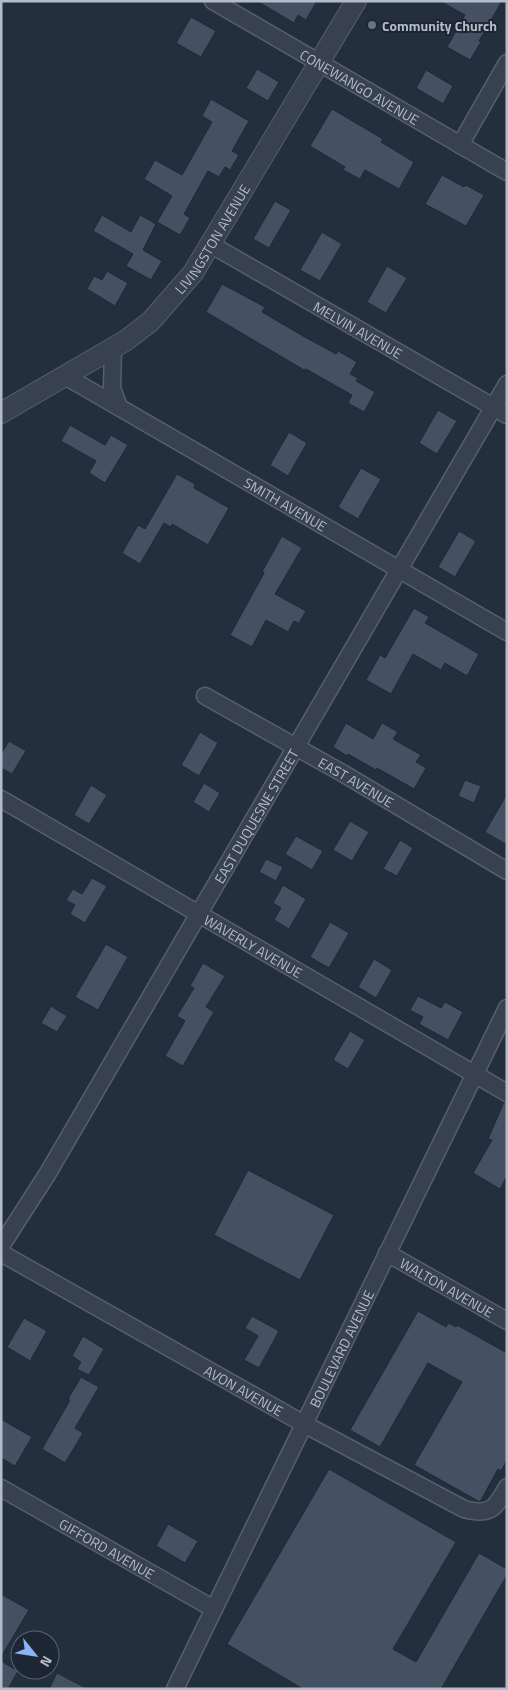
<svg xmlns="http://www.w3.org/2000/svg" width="508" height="1690" font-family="'Titillium Web',sans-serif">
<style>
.building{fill:#455162;stroke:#1f2835}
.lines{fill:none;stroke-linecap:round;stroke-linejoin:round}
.minor-casing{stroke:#565f6c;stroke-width:19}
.tertiary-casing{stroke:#565f6c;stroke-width:22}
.minor{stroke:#38414e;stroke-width:16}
.tertiary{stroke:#38414e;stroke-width:20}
.worship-dot{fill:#6b7280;stroke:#1d2633;stroke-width:2}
.labels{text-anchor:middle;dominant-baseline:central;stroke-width:4;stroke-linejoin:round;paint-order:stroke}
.poi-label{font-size:14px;font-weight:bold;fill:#b4bcc9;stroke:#1d2633;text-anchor:start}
.street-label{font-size:14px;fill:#b4bcc9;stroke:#1d2633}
</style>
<rect width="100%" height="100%" fill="#242f3e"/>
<path class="building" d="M257 1H317L306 20 298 15 294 23Z
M440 1H502L479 41 481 42 470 60 447 47 465 15Z
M191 17 216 31 201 57 176 43Z
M257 69 279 82 268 101 246 88Z
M426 70 453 86 443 104 416 88Z
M211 99 249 121 232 151 239 155 230 170 225 167 219 177 208 171 184 214 190 218 180 235 157 222 172 196 144 179 155 160 182 175 212 122 202 116Z
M332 109 383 139 381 142 414 162 399 189 365 170 360 179 343 170 345 167 310 146Z
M442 175 464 187 466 185 484 195 466 226 425 204Z
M275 201 291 210 269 248 253 239Z
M102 215 131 232 140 215 156 224 143 250 162 261 151 280 126 266 133 254 93 231Z
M322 232 342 244 320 281 300 270Z
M387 266 407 278 386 313 367 302Z
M107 271 128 283 115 306 87 289 94 276 102 280Z
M222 284 265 307 262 312 303 336 336 354 338 351 357 362 350 374 358 378 356 381 375 392 364 412 348 403 352 395 306 369 304 370 206 312Z
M438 410 457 421 437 454 419 443Z
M70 425 105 445 111 435 128 445 105 483 89 473 96 461 61 441Z
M289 432 307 443 288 476 270 465Z
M361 468 381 479 358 519 338 507Z
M177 474 195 484 194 488 229 508 208 545 172 524 171 527 164 523 140 564 122 553 138 525 145 529Z
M459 531 476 541 455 577 438 567Z
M282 536 302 548 275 594 306 611 299 623 294 621 288 632 266 620 252 647 230 635 264 573 262 572Z
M414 608 429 617 425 623 479 654 467 676 445 663 441 670 413 654 391 694 366 680 380 655 385 658Z
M346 723 373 739 382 723 398 732 393 739 421 755 416 762 426 768 414 789 377 768 376 770 348 754 347 756 333 747Z
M200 732 218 743 199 776 181 765Z
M9 741 26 751 12 774 1 768V754Z
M465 780 481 786 474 803 458 796Z
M204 783 220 793 209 812 193 802Z
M91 785 107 795 89 824 74 815Z
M507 794V845L485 832Z
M350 821 369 832 352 861 333 850Z
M296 836 323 851 312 870 285 854Z
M400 840 413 848 397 876 383 869Z
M266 859 283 867 276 881 259 872Z
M92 878 107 886 85 923 70 914 75 905 66 900 73 889 82 894Z
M283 885 306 899 289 929 274 920 281 908 273 903Z
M330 922 349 933 329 968 310 957Z
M106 944 128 957 98 1010 75 997Z
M374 959 392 970 376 998 358 987Z
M203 963 225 976 206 1007 214 1012 183 1066 165 1056 185 1021 177 1016 194 988 190 986Z
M418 996 441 1008 445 1002 463 1012 448 1040 419 1024 423 1017 410 1010Z
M51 1006 67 1016 57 1032 41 1023Z
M350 1031 365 1040 348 1069 333 1060Z
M504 1102 507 1103V1176L500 1189 473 1173 492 1140 488 1139Z
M248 1170 334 1215 300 1280 214 1235Z
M418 1311 446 1327 448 1323 456 1327 457 1325 507 1353V1460L501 1471 498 1469 480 1502 414 1465 462 1382 428 1363 380 1447 350 1430Z
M252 1316 279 1331 259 1368 244 1360 258 1336 245 1328Z
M24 1318 47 1331 30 1361 7 1347Z
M83 1336 104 1349 89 1375 77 1369 81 1362 72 1356Z
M81 1377 99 1387 75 1428 83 1433 65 1463 42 1449 70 1400 68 1399Z
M1 1419 32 1437 15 1466 1 1458Z
M329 1469 456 1542 393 1649 416 1662 479 1553 507 1569V1575L441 1689H303L227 1644Z
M168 1524 198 1541 185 1563 156 1546Z
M1 1594 29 1610 1 1657Z
M1 1661 18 1671 8 1689H1Z
M57 1673 88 1689H49Z"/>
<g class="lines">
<defs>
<g id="minor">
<path id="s1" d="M213 1 507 172"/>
<path d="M460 145 507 63"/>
<path id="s2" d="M210 244 507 415"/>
<path d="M113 348 112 388 119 407"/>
<path id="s3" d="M65 376 507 632"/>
<path id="s4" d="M205 696 344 774 507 871"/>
<path id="s5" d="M1 799 507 1093"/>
<path id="s6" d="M1 1246 48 1173 507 384"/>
<path id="s7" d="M1 1253 304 1424 464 1509C490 1516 495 1509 507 1487"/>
<path id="s8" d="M387 1253 507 1321"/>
<path id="s9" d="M1 1488 214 1609"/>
<path id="s10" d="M175 1689 507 1008"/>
</g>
<g id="tertiary">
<path id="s11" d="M1 413 125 341 150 322 193 273 356 1"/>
</g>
</defs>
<use href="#minor" class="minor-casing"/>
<use href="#tertiary" class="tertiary-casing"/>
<use href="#minor" class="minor"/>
<use href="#tertiary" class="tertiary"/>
</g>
<circle class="worship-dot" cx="372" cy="25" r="5"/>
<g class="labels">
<g class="poi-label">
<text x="382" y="25">Community Church</text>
</g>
<g class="street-label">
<text stroke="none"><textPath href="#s1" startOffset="170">CONEWANGO AVENUE</textPath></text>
<text stroke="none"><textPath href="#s11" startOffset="279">LIVINGSTON AVENUE</textPath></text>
<text stroke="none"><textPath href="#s2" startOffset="171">MELVIN AVENUE</textPath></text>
<text stroke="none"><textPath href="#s3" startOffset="255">SMITH AVENUE</textPath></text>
<text stroke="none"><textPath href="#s4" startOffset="174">EAST AVENUE</textPath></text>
<text stroke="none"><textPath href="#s6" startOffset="500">EAST DUQUESNE STREET</textPath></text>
<text stroke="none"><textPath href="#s5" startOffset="292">WAVERLY AVENUE</textPath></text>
<text stroke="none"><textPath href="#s8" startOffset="69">WALTON AVENUE</textPath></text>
<text stroke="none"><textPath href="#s10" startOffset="379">BOULEVARD AVENUE</textPath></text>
<text stroke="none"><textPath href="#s7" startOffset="279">AVON AVENUE</textPath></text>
<text stroke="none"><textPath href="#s9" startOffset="122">GIFFORD AVENUE</textPath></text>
</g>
</g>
<rect width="508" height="1690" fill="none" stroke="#b4bcc9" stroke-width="5"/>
<g transform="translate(35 1655) rotate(120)"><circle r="24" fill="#1d2633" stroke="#59626f"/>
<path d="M0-4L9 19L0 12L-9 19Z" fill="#8ab4f8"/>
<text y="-8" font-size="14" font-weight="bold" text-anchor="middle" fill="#b4bcc9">N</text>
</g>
</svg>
